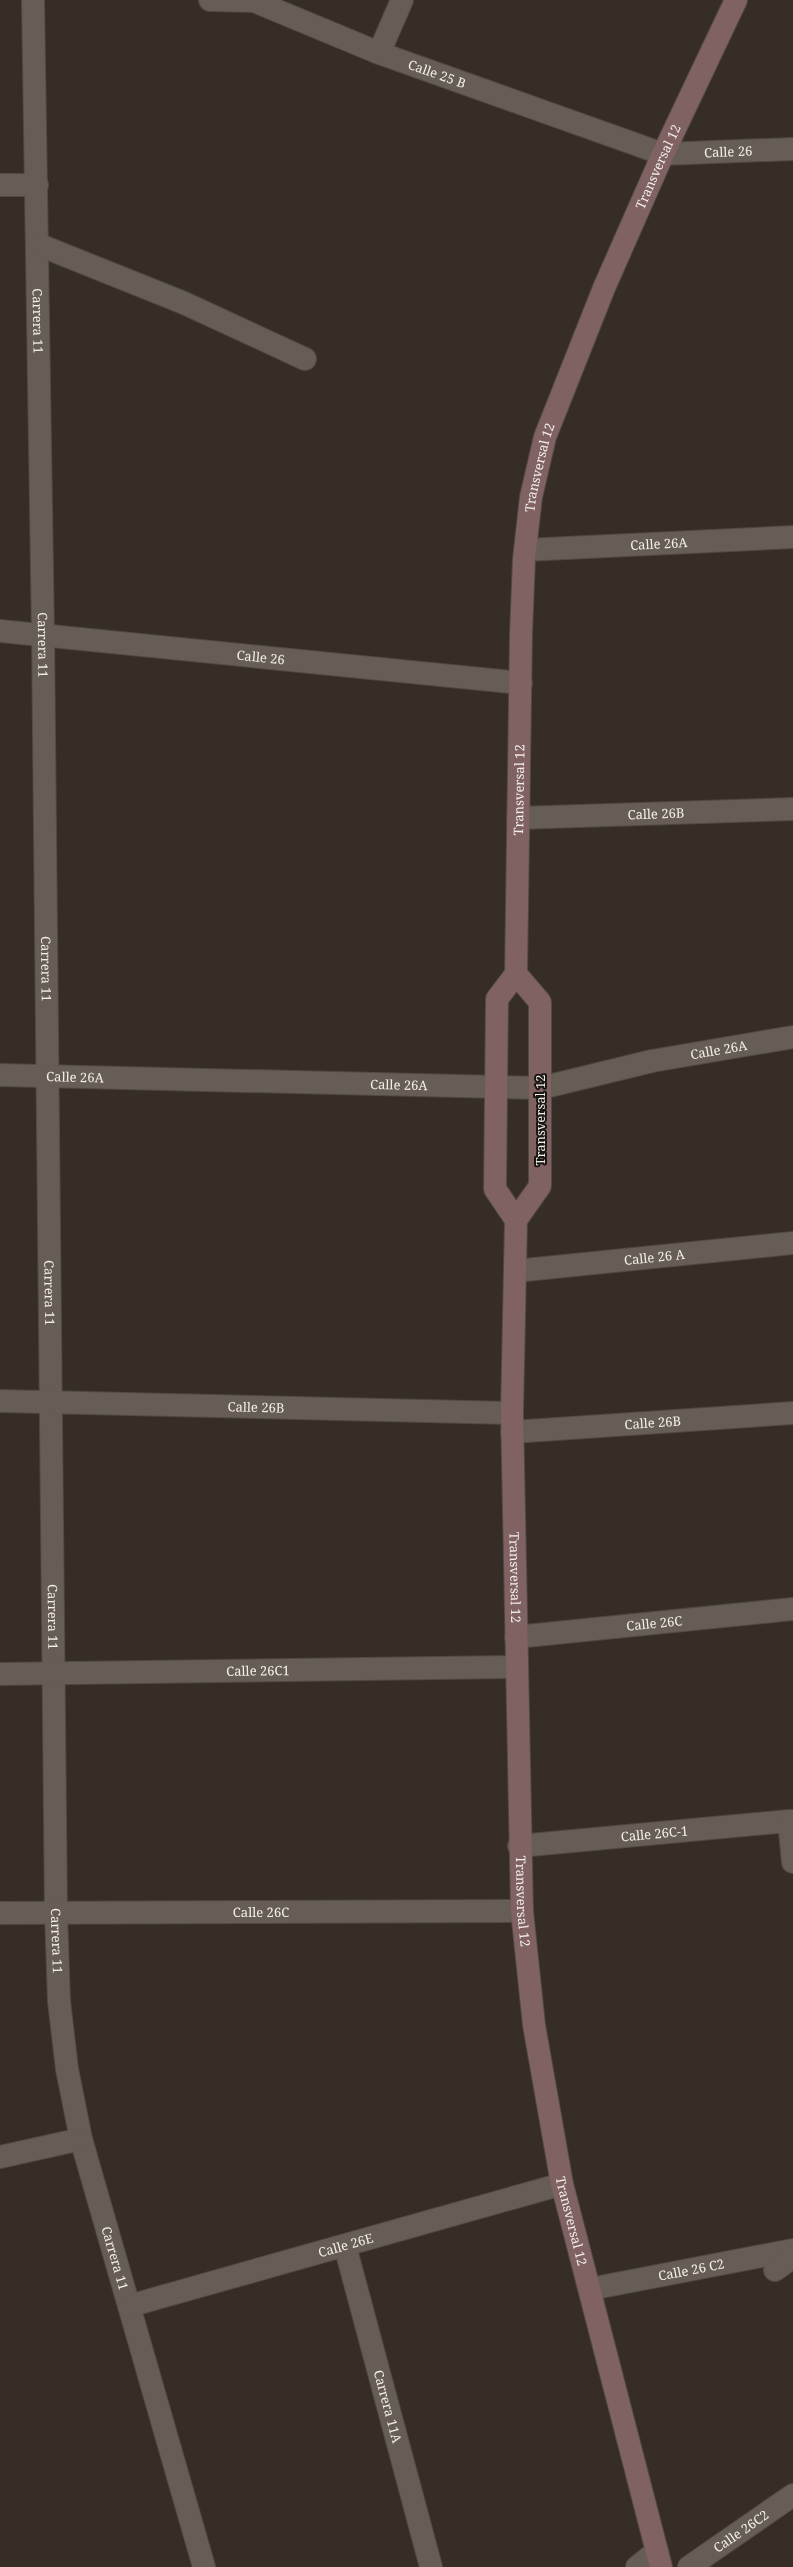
<svg xmlns="http://www.w3.org/2000/svg" width="793" height="2567" font-family="'Noto Serif',serif">
<style>
.lines{fill:none;stroke-linecap:round;stroke-linejoin:round}
.pedestrian-casing{stroke:#504944;stroke-width:24}
.minor-casing{stroke:#504944;stroke-width:24}
.tertiary-casing{stroke:#504944;stroke-width:24}
.secondary-casing{stroke:#504944;stroke-width:24}
.pedestrian{stroke:#665d55;stroke-width:22}
.minor{stroke:#665d55;stroke-width:22}
.tertiary{stroke:#665d55;stroke-width:22}
.secondary{stroke:#7f6261;stroke-width:22}
.labels{text-anchor:middle;dominant-baseline:central;stroke-width:4;stroke-linejoin:round;paint-order:stroke}
.street-label{font-size:13px;fill:#f4eeea;stroke:#191613}
</style>
<rect width="100%" height="100%" fill="#352d26"/>
<g class="lines">
<defs>
<g id="pedestrian">
<path id="s1" d="M512 1432 793 1413"/>
<path id="s2" d="M519 1846 789 1821"/>
<path id="s3" d="M590 2289 793 2250"/>
</g>
<g id="minor">
<path id="s4" d="M33 0 43 635 56 1914 59 2001 67 2069 81 2139 204 2567"/>
<path id="s5" d="M210 0 254 1 379 53 663 154 793 149"/>
<path d="M379 53 402 0"/>
<path d="M0 185H37"/>
<path d="M37 244 184 303 305 359"/>
<path id="s6" d="M525 550 793 537"/>
<path id="s7" d="M0 631 521 683"/>
<path id="s8" d="M518 818 793 809"/>
<path id="s9" d="M515 1271 793 1243"/>
<path id="s10" d="M0 1401 512 1413"/>
<path id="s11" d="M516 1637 793 1609"/>
<path id="s12" d="M0 1674 517 1667"/>
<path d="M793 1821H789L793 1862"/>
<path id="s13" d="M0 1913 522 1911"/>
<path d="M0 2157 81 2139"/>
<path id="s14" d="M345 2246 431 2567"/>
<path d="M775 2270 793 2257"/>
<path id="s15" d="M129 2306 562 2184"/>
<path d="M637 2567 657 2551"/>
<path id="s16" d="M689 2567 793 2495"/>
</g>
<g id="tertiary">
<path id="s17" d="M0 1075 541 1088 652 1061 793 1037"/>
</g>
<g id="secondary">
<path id="s18" d="M516 974 540 1002V1186L516 1220 512 1413 522 1911 534 2025 562 2184 661 2567"/>
<path id="s19" d="M516 1220 495 1189 497 999 516 974 521 634 524 559 531 497 545 437 604 288 663 154 736 0"/>
</g>
</defs>
<use href="#pedestrian" class="pedestrian-casing"/>
<use href="#minor" class="minor-casing"/>
<use href="#tertiary" class="tertiary-casing"/>
<use href="#secondary" class="secondary-casing"/>
<use href="#pedestrian" class="pedestrian"/>
<use href="#minor" class="minor"/>
<use href="#tertiary" class="tertiary"/>
<use href="#secondary" class="secondary"/>
</g>
<g class="labels">
<g class="street-label">
<text stroke="none"><textPath href="#s5" startOffset="241">Calle 25 B</textPath></text>
<text stroke="none"><textPath href="#s5" startOffset="546">Calle 26</textPath></text>
<text stroke="none"><textPath href="#s19" startOffset="1091">Transversal 12</textPath></text>
<text stroke="none"><textPath href="#s4" startOffset="321">Carrera 11</textPath></text>
<text stroke="none"><textPath href="#s19" startOffset="767">Transversal 12</textPath></text>
<text stroke="none"><textPath href="#s6" startOffset="134">Calle 26A</textPath></text>
<text stroke="none"><textPath href="#s4" startOffset="645">Carrera 11</textPath></text>
<text stroke="none"><textPath href="#s7" startOffset="262">Calle 26</textPath></text>
<text stroke="none"><textPath href="#s19" startOffset="443">Transversal 12</textPath></text>
<text stroke="none"><textPath href="#s8" startOffset="138">Calle 26B</textPath></text>
<text stroke="none"><textPath href="#s4" startOffset="969">Carrera 11</textPath></text>
<text stroke="none"><textPath href="#s17" startOffset="723">Calle 26A</textPath></text>
<text stroke="none"><textPath href="#s17" startOffset="75">Calle 26A</textPath></text>
<text stroke="none"><textPath href="#s17" startOffset="399">Calle 26A</textPath></text>
<text transform="translate(540 1120) rotate(-90)">Transversal 12</text>
<text stroke="none"><textPath href="#s9" startOffset="140">Calle 26 A</textPath></text>
<text stroke="none"><textPath href="#s4" startOffset="1293">Carrera 11</textPath></text>
<text stroke="none"><textPath href="#s10" startOffset="256">Calle 26B</textPath></text>
<text stroke="none"><textPath href="#s1" startOffset="141">Calle 26B</textPath></text>
<text stroke="none"><textPath href="#s18" startOffset="620">Transversal 12</textPath></text>
<text stroke="none"><textPath href="#s4" startOffset="1617">Carrera 11</textPath></text>
<text stroke="none"><textPath href="#s11" startOffset="139">Calle 26C</textPath></text>
<text stroke="none"><textPath href="#s12" startOffset="258">Calle 26C1</textPath></text>
<text stroke="none"><textPath href="#s2" startOffset="136">Calle 26C-1</textPath></text>
<text stroke="none"><textPath href="#s18" startOffset="944">Transversal 12</textPath></text>
<text stroke="none"><textPath href="#s13" startOffset="261">Calle 26C</textPath></text>
<text stroke="none"><textPath href="#s4" startOffset="1941">Carrera 11</textPath></text>
<text stroke="none"><textPath href="#s18" startOffset="1268">Transversal 12</textPath></text>
<text stroke="none"><textPath href="#s15" startOffset="225">Calle 26E</textPath></text>
<text stroke="none"><textPath href="#s4" startOffset="2265">Carrera 11</textPath></text>
<text stroke="none"><textPath href="#s3" startOffset="103">Calle 26 C2</textPath></text>
<text stroke="none"><textPath href="#s14" startOffset="166">Carrera 11A</textPath></text>
<text stroke="none"><textPath href="#s16" startOffset="63">Calle 26C2</textPath></text>
</g>
</g>
</svg>
